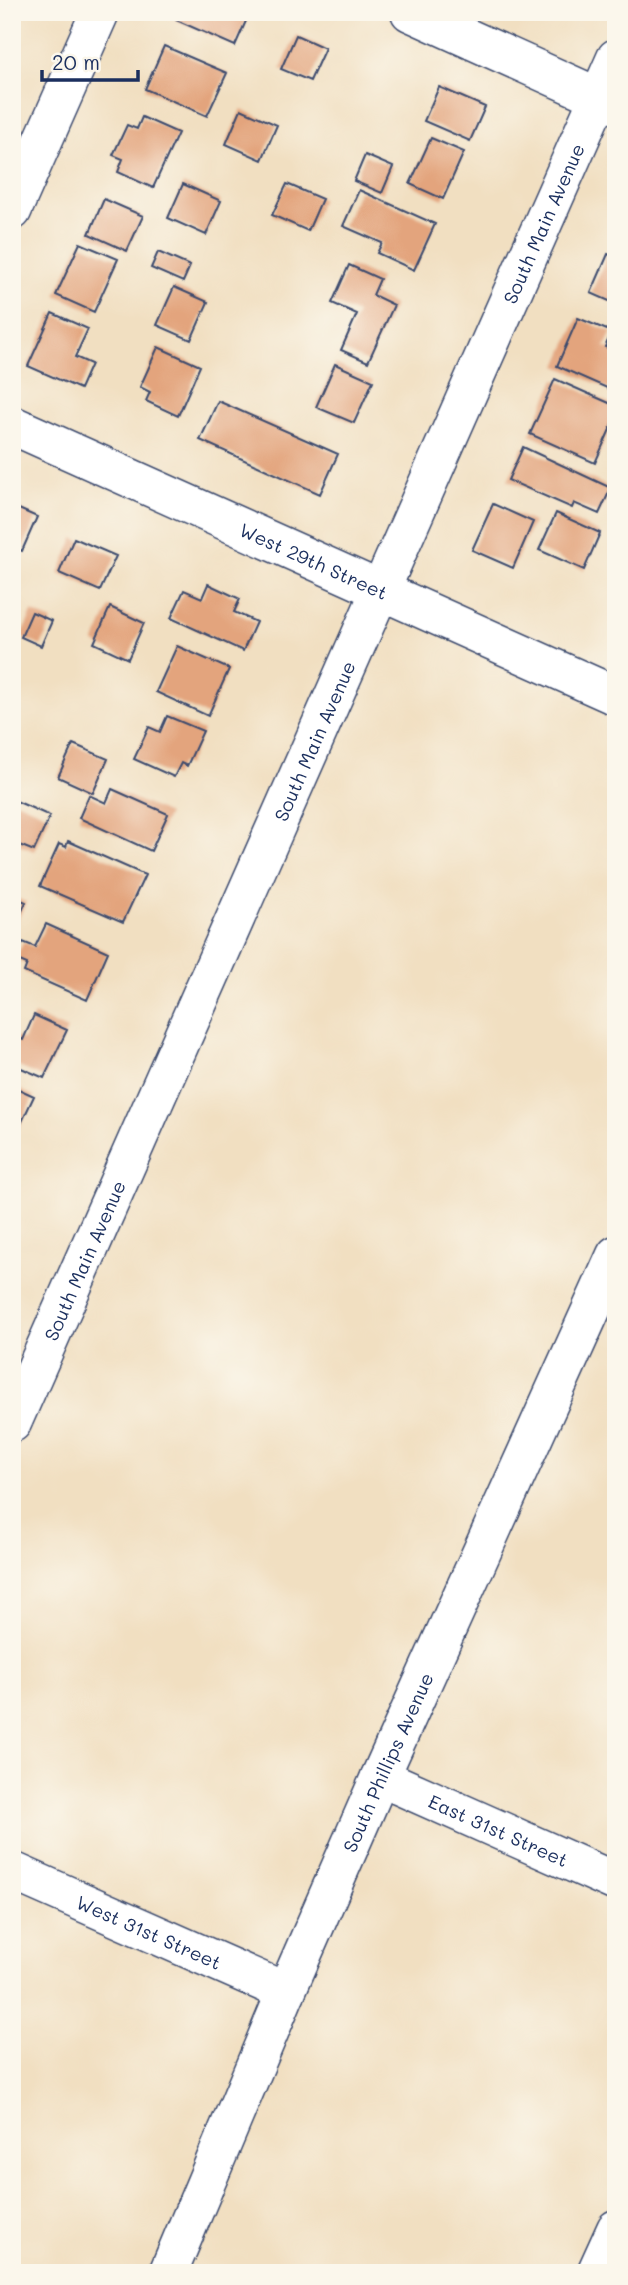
<svg xmlns="http://www.w3.org/2000/svg" width="628" height="2285" font-family="Mali,sans-serif">
<style>
.building{fill:#e3a47d}
.lines{fill:none;stroke-linecap:round;stroke-linejoin:round}
.minor-casing{stroke:#3b496d;stroke-width:41}
.minor{stroke:#fff;stroke-width:38}
.labels{text-anchor:middle;dominant-baseline:central;stroke-width:6;stroke-linejoin:round;paint-order:stroke}
.street-label{font-size:19px;fill:#1b2f5e;stroke:#fbf7ec}
</style>
<rect width="100%" height="100%" fill="#fbf7ec"/>
<filter id="ink" filterUnits="userSpaceOnUse"><feTurbulence type="fractalNoise" baseFrequency=".0143" numOctaves="2"/><feDisplacementMap in="SourceGraphic" scale="14" xChannelSelector="R" yChannelSelector="G"/><feConvolveMatrix kernelMatrix="1 2 1 2 8 2 1 2 1" color-interpolation-filters="sRGB"/></filter>
<filter id="wash" filterUnits="userSpaceOnUse"><feTurbulence type="fractalNoise" baseFrequency=".00686" numOctaves="4" result="noise"/><feDisplacementMap in="SourceGraphic" scale="28" xChannelSelector="R" yChannelSelector="G"/><feGaussianBlur stdDeviation="1.57" result="paint"/><feColorMatrix in="noise" values="0 0 0 0 0 0 0 0 0 0 0 0 0 0 0 0 0 1.4 0 .05"/><feComposite in="paint" operator="in"/></filter>
<g filter="url(#wash)">
<rect width="100%" height="100%" fill="#f1dfc1"/>
<g id="blocks">
<path class="building" d="M179 12H250L235 46 176 20Z
M296 35 325 48 310 81 281 69Z
M164 46 227 73 207 116 145 89Z
M439 87 485 107 470 141 424 121Z
M241 109 277 125 262 160 226 144Z
M142 117 178 133 153 188 118 172 123 159 113 155 127 125 137 129Z
M431 138 464 152 443 199 410 184Z
M365 155 393 167 382 193 354 181Z
M183 184 221 201 206 235 168 218Z
M287 184 322 199 308 231 272 215Z
M359 190 435 224 414 270 377 253 382 243 343 226Z
M104 199 143 216 127 251 89 234Z
M80 243 118 259 94 312 56 295Z
M158 252 190 266 183 282 151 268Z
M608 254 616 257V304L591 293Z
M349 265 380 279 373 295 394 305 368 362 341 350 357 314 332 303Z
M174 287 208 302 191 340 157 325Z
M52 313 88 329 75 357 91 364 80 389 28 366Z
M578 318 612 332 605 347 616 351V392L557 366Z
M158 347 200 366 178 416 146 401 150 392 140 387Z
M335 364 373 381 354 423 316 407Z
M555 379 616 406V416L595 463 530 434Z
M218 401 338 454 320 494 200 440Z
M523 447 611 488 599 514 574 503 572 508 508 480Z
M493 504 533 522 513 568 472 550Z
M12 506 37 517 22 551 12 547Z
M556 513 600 533 584 570 539 550Z
M74 538 116 556 100 591 59 573Z
M208 584 240 599 234 612 256 622 243 651 171 618 184 590 202 598Z
M110 607 144 623 128 659 94 643Z
M32 612 52 621 41 646 21 637Z
M177 646 229 669 208 716 156 692Z
M167 716 203 731 187 766 181 763 174 777 134 759 149 727 160 732Z
M73 744 108 759 93 793 58 777Z
M112 789 168 814 151 851 79 818 89 795 106 803Z
M16 801 50 816 34 851 12 842V810Z
M68 841 145 875 123 922 40 886 59 844 66 847Z
M12 896 26 902 12 933Z
M46 924 108 952 87 1000 24 972 27 964 15 959 23 942 35 947Z
M34 1015 67 1030 44 1078 12 1064V1035L23 1040Z
M12 1086 34 1096 12 1143Z"/>
</g>
</g>
<g filter="url(#ink)">
<use href="#blocks" fill-opacity="0" stroke="#3b496d" stroke-width="2"/>
<g class="lines">
<defs>
<g id="minor">
<path d="M410 12 616 105"/>
<path d="M12 211 100 12"/>
<path id="s1" d="M12 425 616 696"/>
<path id="s2" d="M12 1423 616 58"/>
<path id="s3" d="M380 1777 616 1882"/>
<path id="s4" d="M12 1871 286 1992"/>
<path id="s5" d="M168 2273 286 1992 380 1777 616 1255"/>
<path d="M596 2273 616 2229"/>
</g>
</defs>
<use href="#minor" class="minor-casing"/>
<use href="#minor" class="minor"/>
</g>
</g>
<g class="labels">
<g class="street-label">
<text stroke="none"><textPath href="#s2" startOffset="1312">South Main Avenue</textPath></text>
<text stroke="none"><textPath href="#s1" startOffset="331">West 29th Street</textPath></text>
<text stroke="none"><textPath href="#s2" startOffset="746">South Main Avenue</textPath></text>
<text stroke="none"><textPath href="#s2" startOffset="178">South Main Avenue</textPath></text>
<text stroke="none"><textPath href="#s5" startOffset="556">South Phillips Avenue</textPath></text>
<text stroke="none"><textPath href="#s3" startOffset="130">East 31st Street</textPath></text>
<text stroke="none"><textPath href="#s4" startOffset="150">West 31st Street</textPath></text>
</g>
</g>
<rect width="628" height="2285" fill="none" stroke="#fbf7ec" stroke-width="42"/>
<path d="M42 70v10h96v-10" fill="none" stroke="#1b2f5e" stroke-width="3.5"/>
<text x="52" y="70" font-size="21" fill="#1b2f5e" stroke="#fbf7ec" stroke-width="5" paint-order="stroke">20 m</text>
</svg>
